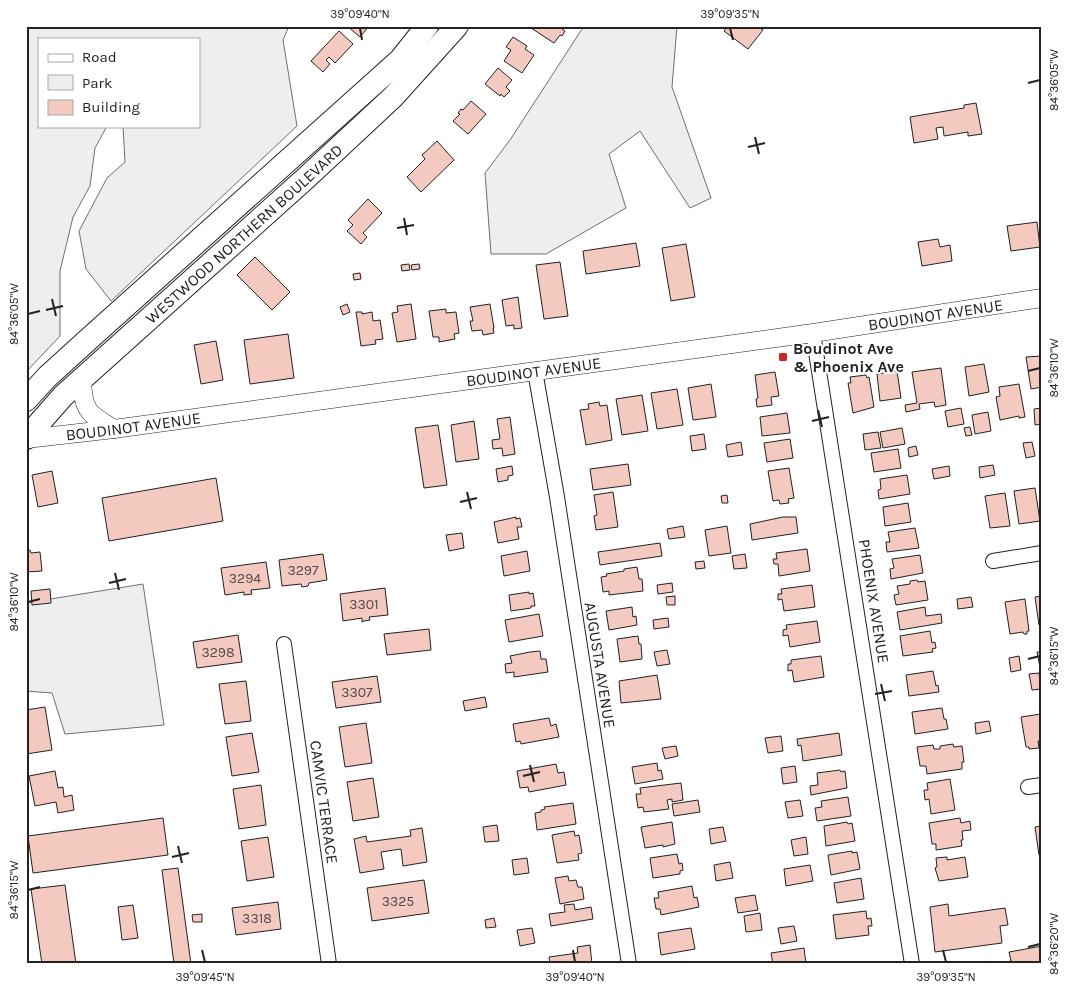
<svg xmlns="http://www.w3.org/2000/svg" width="1068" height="990" font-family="Karla,sans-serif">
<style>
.green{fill:#eee;stroke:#6f6f6f}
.building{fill:#f3c9c0;stroke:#222}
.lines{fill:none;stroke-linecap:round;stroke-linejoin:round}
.minor-casing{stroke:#222;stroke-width:16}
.tertiary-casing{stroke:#222;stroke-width:19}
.primary-casing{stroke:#222;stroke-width:24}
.minor{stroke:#fff;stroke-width:14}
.tertiary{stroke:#fff;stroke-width:18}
.primary{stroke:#fff;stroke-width:22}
.ticks{fill:none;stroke:#222;stroke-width:2}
.poi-dot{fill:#c62828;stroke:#fff;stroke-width:2}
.labels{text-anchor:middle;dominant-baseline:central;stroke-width:4;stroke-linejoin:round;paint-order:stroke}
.number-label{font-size:14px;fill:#564c4a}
.street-label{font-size:16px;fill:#222;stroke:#fff}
.poi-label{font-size:16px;font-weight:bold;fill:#222;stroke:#fff;text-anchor:start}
.neatline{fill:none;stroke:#222;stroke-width:2}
.ticks-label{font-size:12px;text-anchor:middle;fill:#222}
</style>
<rect width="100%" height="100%" fill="#fff"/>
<path class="green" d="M26 26H289L283 40 297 126 111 301 86 269 79 231 107 178 125 162 123 126H199V39H39V126H107L95 148 90 186 73 217 60 271V336L26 372Z
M584 26H677L672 87 711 198 690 208 640 131 609 154 626 208 546 254H491L485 173 510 140Z
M143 584 164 725 65 734 52 693 26 691V603Z"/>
<path class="building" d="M347 26H369L360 37Z
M528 26H564L562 29 565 31 562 36 560 35 554 43Z
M728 26H763L761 29 763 30 748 49 724 31Z
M339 31 353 44 335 63 329 57 326 60 330 64 323 72 311 61Z
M513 37 527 46 525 49 534 55 522 73 504 61 511 50 506 47Z
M498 68 512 80 506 87 510 91 504 97 501 94 500 96 485 84Z
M471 101 486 114 468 134 453 121 460 114 458 113 461 109 463 110Z
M976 103 982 134 968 136V132L944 136 943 127 936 128 938 139 914 143 910 117 964 108V105Z
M437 141 454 160 421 192 407 177 425 159 422 155Z
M368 199 382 213 363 233 367 237 361 244 347 231 353 225 348 220Z
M1037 222 1040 247 1011 251 1007 226Z
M938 239 940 247 950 245 952 261 922 266 918 242Z
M636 243 640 266 586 274 583 251Z
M686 244 695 297 671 301 662 248Z
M255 257 290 292 272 310 237 275Z
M560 262 568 316 544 319 536 265Z
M409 264 410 270 402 271 401 265Z
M419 264 420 269 412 270 411 265Z
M360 273 361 279 354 280 353 274Z
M518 297 522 328 514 329V325L506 326 502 300Z
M347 304 350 312 343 315 340 307Z
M411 304 416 339 397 342 392 313 398 312 397 306Z
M490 304 494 328H493L494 333 483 335 482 330 472 331 470 321H473L470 307Z
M446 309V313L456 312 459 333 454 334 455 339 439 342V337H433L429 311Z
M356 312H362V314L372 312 373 321 380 320 383 339 375 340 376 344 361 346Z
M288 334 294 378 250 384 244 340Z
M216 341 223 380 201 384 194 345Z
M1042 356V387L1031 389 1026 357Z
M984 364 989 392 969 396 965 367Z
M941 368 946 405 935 407 934 402 919 404 920 409 906 412 905 405 917 403 912 372Z
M897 371 901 398 880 401 877 374Z
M775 372 779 396 771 397 772 405 757 407 756 399 758 398 755 375Z
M866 375 867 378 869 377 874 407 853 413 848 383H851L850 377Z
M711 384 716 417 693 420 688 388Z
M1019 384 1025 417 1019 418V416L1000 420 996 397 1000 396 999 387Z
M677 389 683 425 657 429 651 393Z
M642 395 648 431 622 435 616 399Z
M599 402 600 406 607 405 612 440 586 445 580 410 589 409 588 404Z
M961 408 964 424 948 427 945 411Z
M1042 408V424L1035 425 1034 409Z
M988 412 991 431 975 434 972 415Z
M787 413 790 433 762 436 760 417Z
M510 417 515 454 503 456 502 448 493 449 492 440 500 439 497 419Z
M474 421 479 459 456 462 451 425Z
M438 425 447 485 424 488 415 428Z
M970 427 972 435 966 436 964 428Z
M902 428 905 444 883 448 880 432Z
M878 432 881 448 865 450 863 434Z
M704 434 706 449 692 451 690 436Z
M790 439 793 458 767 462 764 443Z
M741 442 743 455 728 457 726 445Z
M1032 442 1035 456 1026 458 1023 443Z
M916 446 918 455 909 457 908 448Z
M898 449 901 468 874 472 871 453Z
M628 464 631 485 593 490 590 469Z
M993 465 995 475 980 478 979 467Z
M512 466 513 475 508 476V480L498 482 496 469Z
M949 466 950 476 934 479 932 469Z
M789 468 794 498 788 499 789 503 780 504 779 500 773 501 768 471Z
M52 471 58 503 38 507 32 475Z
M907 475 910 494 879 499 878 490 881 489 880 479Z
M216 478 223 521 109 541 102 498Z
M1035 488 1040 521 1019 524 1014 491Z
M613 492 618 527 596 530 594 516 597 515 594 495Z
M1005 493 1010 526 990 528 985 496Z
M727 495 728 503H722L721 496Z
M908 503 911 522 885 526 883 507Z
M516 517V519L520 518 522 527H517L519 539 498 543 494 522Z
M783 517H796L798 533 752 540 750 524Z
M683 526 685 537 669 539 667 529Z
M727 526 731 553 709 556 705 530Z
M915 528 919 548 887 552 886 542H890L888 532Z
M462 533 464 548 449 551 446 535Z
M660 543 662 556 600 565 598 552Z
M807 549 810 571 779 576 778 564H774L773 559H777L776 553Z
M30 550 31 553 40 552 42 571 26 572V551Z
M527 551 530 571 504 576 501 556Z
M323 554 327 580 309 583 308 586 302 587 301 584 282 586 279 560Z
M745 554 747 568 734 569 732 556Z
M920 555 923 573 891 579 890 569 894 568 892 559Z
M704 561 705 568 696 569 695 562Z
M266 562 270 588 251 590 252 594 244 595V592L225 595 221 568Z
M637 567 639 579H642L643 591 609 595V591L603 592 601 577 607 576 606 574 624 571V569Z
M917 580 918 582 925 581 928 600 896 605 894 595 899 594 897 586 910 584V581Z
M672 583 673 592 658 594 657 585Z
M812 585 815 607 784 611 782 599 778 600V594H782L781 589Z
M385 588 388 615 369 617 370 620 364 621 362 622V618L343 621 340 594Z
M50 589 51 603 32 605 31 591Z
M529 592V594L533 593 535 606H531V608L511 611 509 595Z
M675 596V605H667L666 597Z
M1042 596V625H1039L1035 597Z
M971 597 973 607 958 609 957 599Z
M1025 599 1029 631H1027V634H1024L1023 632 1010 634 1005 602Z
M632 607 633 617 636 616 637 625 609 630 606 611Z
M925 607 926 616 941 614 942 623 900 630 897 612Z
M539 614 543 636 509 642 505 620Z
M668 618 669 627 654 629 653 620Z
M817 621 820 642 790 647 788 635 783 636V630L787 629 786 625Z
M429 629 431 650 387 655 384 634Z
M930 631 932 643 935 642 936 648 932 649 933 652 903 656 900 636Z
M238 635 242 662 197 668 193 642Z
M638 636 639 644H641L642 659 620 662 617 639Z
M667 650 670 664 657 666 654 652Z
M540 651 541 659H546L548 672 514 677V672L506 673 505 664 512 663 510 656 530 652Z
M1037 652H1042V667H1040Z
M821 656 824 677 794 682 792 670 788 671V664H791V660Z
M1019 656 1021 670 1011 672 1009 658Z
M933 671 936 686 938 685 939 692 909 696 906 675Z
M1039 673 1041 689 1032 690 1029 674Z
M657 675 661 699 621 703 619 681Z
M377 676 381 702 336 708 332 682Z
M246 681 251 721 225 724 219 684Z
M485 697 487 707 465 711 463 701Z
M45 707 52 750 26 754V738L28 737 26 710Z
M942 708 944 719H946L948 729 915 734 912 712Z
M1041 714 1042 741H1038L1039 748 1029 749V747H1026L1021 717Z
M549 718 551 726 556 724 559 737 521 744 520 741 516 742 513 724Z
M989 721 991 731 976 734 975 723Z
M366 723 372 763 345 767 339 727Z
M252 733 259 772 232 776 226 737Z
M839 733 842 755 803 761 801 745 798 746 797 739Z
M781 736 783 751 768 753 765 738Z
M953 744 954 747 962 746 964 762H962V769L927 774 926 766H920L917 747 933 745 934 749H940V746Z
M676 746 678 756 665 759 662 748Z
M657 763 658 771 661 770 663 779 635 784 632 767Z
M556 764 558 773 564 772 566 785 529 792 528 787 520 788 517 771Z
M795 766 797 782 783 784 781 768Z
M840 770 841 772 845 771 847 788 811 795 810 786 818 785 817 773Z
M55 771 58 788 63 787 64 797 72 795 74 810 58 813 56 802 35 806 29 776Z
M373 778 379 817 353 821 347 782Z
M950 779 955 810 931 814 929 799 925 800 924 790H928L927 783Z
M681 783 683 800 672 802V799L667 800 669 809 644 812 643 807 638 808 636 794H641L640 788Z
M261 785 266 825 239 829 233 789Z
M848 797 851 816 817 821 815 808 822 807 821 801Z
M698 800 700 812 674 816 672 804Z
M800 800 803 816 788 818 785 802Z
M573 803 576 824 537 830 535 813 541 812V810L545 809 544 807Z
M163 818 168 855 33 873 28 836Z
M960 818 961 823 970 821 971 830 962 831 963 840H961L962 846 936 850V844H932L929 823Z
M672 822 675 844 663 847V845L645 848 641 827Z
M847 822 848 824 852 823 855 841 826 846 824 826Z
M497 825 499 841 485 842 483 827Z
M1042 826V855H1039L1035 827Z
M723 827 726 841 711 844 709 829Z
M422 828 427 862 403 866 401 849 381 852 384 869 360 873 354 839 366 836 367 842 411 836 410 830Z
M574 831 575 836 579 835 582 853 578 854 579 860 557 863 552 835Z
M268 837 274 877 247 881 241 841Z
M806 837 808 854 794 856 791 840Z
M852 851V853L857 852 860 869 831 875 828 855Z
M677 854 679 864 682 863 683 870 680 871V874L653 878 650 858Z
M947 857V860L965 857 968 877 939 881 935 868 937 867 936 858Z
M527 858 529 873 514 875 512 860Z
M730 862 733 878 716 881 714 865Z
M810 865 813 881 786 886 784 869Z
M178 868 191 964H174L162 870Z
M568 876 569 881 576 880 578 887H582L584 899 560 904 555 878Z
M861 878 864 899 837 903 834 883Z
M424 880 429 913 372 921 367 888Z
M65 885 76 964H42L31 889Z
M692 886 694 898 697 897 699 907 661 915 660 909H656L654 898H659L658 892Z
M755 895 758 910 738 913 735 898Z
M278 902 281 929 236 935 232 908Z
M574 904 575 910 591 907 593 919 551 926 549 914 565 912 564 905Z
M948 904 949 916 1005 908 1008 925 1000 926 1002 943 935 952 930 907Z
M133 905 138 938 122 940 118 907Z
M866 911 867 919 871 918 872 926H868L869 935 836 939 833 915Z
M760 913 762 930 746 932 744 916Z
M202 914V922H193L192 915Z
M494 918 496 927 486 928 485 920Z
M794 926 797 941 781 944 778 928Z
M532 928 535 943 520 946 517 930Z
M691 928 695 949 661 955 658 933Z
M590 945 592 964H550L549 957 578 953 577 947Z
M1042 946V964H998L1011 961 1009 952Z
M804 948 806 964H773L771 953Z"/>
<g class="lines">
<defs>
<path id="minor" d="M813 333 912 964
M535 371 557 497 629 964
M993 561 1042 553
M284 644 329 964
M1028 787 1042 785"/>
<g id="tertiary">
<path d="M82 379C83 410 87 413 114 429"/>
<path id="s1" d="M26 439 114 429 813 333 1042 298"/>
</g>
<g id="primary">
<path d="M26 400 47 377 91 337 400 60 427 26"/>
<path id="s2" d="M26 438 63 396 306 178 393 97 457 26"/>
</g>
</defs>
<use href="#minor" class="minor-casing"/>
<use href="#tertiary" class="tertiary-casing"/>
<use href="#primary" class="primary-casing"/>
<use href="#minor" class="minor"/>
<use href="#tertiary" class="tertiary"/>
<use href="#primary" class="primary"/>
</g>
<path class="ticks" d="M360 28 362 40M730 28 733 40M1028 83 1040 80M755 137 759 154M748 147 765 143M404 218 407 235M397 228 414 225M52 299 56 316M46 310 63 306M28 314 40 311M1028 371 1040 368M818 410 822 427M812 421 829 417M467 492 471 509M460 502 477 498M115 573 119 590M109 583 126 579M28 602 40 599M1028 659 1040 656M881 684 885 701M875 694 892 691M530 765 534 782M523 776 540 772M178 846 182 863M172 857 189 853M28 890 40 887M1028 947 1040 944M202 950 205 962M573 950 575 962M943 950 946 962"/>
<rect class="poi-dot" x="778" y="352" width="10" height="10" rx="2.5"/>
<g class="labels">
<g class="number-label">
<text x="303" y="570">3297</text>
<text x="245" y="578">3294</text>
<text x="364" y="604">3301</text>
<text x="218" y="652">3298</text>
<text x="357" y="692">3307</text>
<text x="398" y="901">3325</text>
<text x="257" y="918">3318</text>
</g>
<g class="street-label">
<text stroke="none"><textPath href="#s2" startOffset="299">WESTWOOD NORTHERN BOULEVARD</textPath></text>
<text stroke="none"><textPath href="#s1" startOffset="918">BOUDINOT AVENUE</textPath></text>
<text stroke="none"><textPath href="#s1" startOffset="512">BOUDINOT AVENUE</textPath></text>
<text stroke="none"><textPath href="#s1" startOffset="108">BOUDINOT AVENUE</textPath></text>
<text transform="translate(874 601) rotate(81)">PHOENIX AVENUE</text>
<text transform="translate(600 665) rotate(81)">AUGUSTA AVENUE</text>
<text transform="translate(324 802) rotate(82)">CAMVIC TERRACE</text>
</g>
<g class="poi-label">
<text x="793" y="348">Boudinot Ave<tspan x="793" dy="18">&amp; Phoenix Ave</tspan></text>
</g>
</g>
<rect width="1068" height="990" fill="none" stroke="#ffffff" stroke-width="55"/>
<rect x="38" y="38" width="162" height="90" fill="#ffffff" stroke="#a7a7a7"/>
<rect x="48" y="54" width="25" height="8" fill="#ffffff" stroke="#a7a7a7"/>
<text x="82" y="62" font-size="15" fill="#222222">Road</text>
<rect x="48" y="75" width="25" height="15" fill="#eeeeee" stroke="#a7a7a7"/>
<text x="82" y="88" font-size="15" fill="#222222">Park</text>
<rect x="48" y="100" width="25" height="15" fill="#f3c9c0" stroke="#a7a7a7"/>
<text x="82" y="112" font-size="15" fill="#222222">Building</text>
<rect x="28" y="28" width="1012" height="934" class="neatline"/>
<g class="ticks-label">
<text x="360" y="18">39°09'40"N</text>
<text x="730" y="18">39°09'35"N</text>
<text transform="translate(1054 80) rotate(-90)" y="4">84°36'05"W</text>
<text transform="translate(14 314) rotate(-90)" y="4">84°36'05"W</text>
<text transform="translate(1054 368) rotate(-90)" y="4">84°36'10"W</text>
<text transform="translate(14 602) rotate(-90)" y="4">84°36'10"W</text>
<text transform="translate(1054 656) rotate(-90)" y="4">84°36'15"W</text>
<text transform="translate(14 890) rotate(-90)" y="4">84°36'15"W</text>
<text transform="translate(1054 944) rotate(-90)" y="4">84°36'20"W</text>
<text x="205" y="981">39°09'45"N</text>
<text x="575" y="981">39°09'40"N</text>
<text x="946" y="981">39°09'35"N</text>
</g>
</svg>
